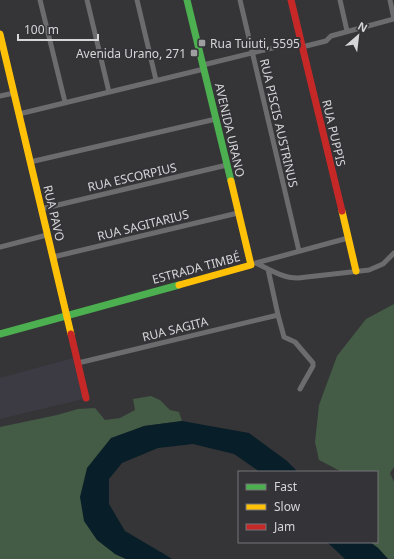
<svg xmlns="http://www.w3.org/2000/svg" width="394" height="559" font-family="'Noto Sans',sans-serif">
<style>
.built{fill:#3c3b44}
.green{fill:#445b46}
.water{fill:#081e28}
.lines{fill:none;stroke-linecap:round;stroke-linejoin:round}
.street{stroke:#6c6c6e;stroke-width:5}
.fast{stroke:#4caf50;stroke-width:7}
.slow{stroke:#ffc107;stroke-width:7}
.jam{stroke:#c62828;stroke-width:7}
.poi-dot{fill:#9e9ea0;stroke:#343438;stroke-width:1.5}
.labels{text-anchor:middle;dominant-baseline:central;stroke-width:4;stroke-linejoin:round;paint-order:stroke}
.poi-label{font-size:12px;fill:#d6d6d9;stroke:#343438;text-anchor:start}
.street-label{font-size:12px;fill:#d6d6d9;stroke:#343438}
</style>
<rect width="100%" height="100%" fill="#353537"/>
<path class="built" d="M73 358 83 399 0 419V378Z"/>
<path class="green" d="M394 304V467L390 473 394 482V559H388L378 548 370 542H377V472H342L319 460 315 442 319 405 337 356 366 319Z
M151 396 160 400 170 410 179 412 182 421 144 426 87 468 115 554 126 559H0V427L57 415 78 409 95 408 105 420 120 418 135 410 133 399Z"/>
<path class="water" d="M182 421 249 433 287 461 298 472H260L234 454 193 444 158 448 122 463 109 479V504L125 531 164 554 172 559H126L115 554 97 540 84 521 80 497 87 468 111 438 144 426Z
M327 542H370L378 548 388 559H345Z"/>
<g class="lines">
<path class="street" d="M40 0 65 102
M87 0 109 92
M137 0 156 80
M240 0 299 251
M340 0 347 31
M390 0 394 19
M302 47 326 41 331 36 394 19
M203 65 301 41
M0 96 14 93
M19 114 204 69
M30 162 216 119
M41 209 227 165
M0 247 47 235
M53 257 238 213
M256 263C270 270 283 278 298 278L369 270 383 264 394 253
M256 263 348 238
M268 269 278 315 284 337 295 342 313 363V366L300 389
M78 363 278 315"/>
<path class="fast" d="M187 0 231 181
M0 334 179 285"/>
<path class="slow" d="M0 34 71 334
M342 211 356 271
M179 285 251 265 231 181"/>
<path class="jam" d="M291 0 342 211
M71 334 86 398"/>
</g>
<g class="poi-dot">
<rect x="198" y="39" width="8" height="8" rx="2"/>
<rect x="190" y="49" width="8" height="8" rx="2"/>
</g>
<g class="labels">
<g class="poi-label">
<text x="210" y="43">Rua Tuiuti, 5595</text>
<text x="186" y="53" text-anchor="end">Avenida Urano, 271</text>
</g>
<g class="street-label">
<text transform="translate(279 123) rotate(77)">RUA PISCIS AUSTRINUS</text>
<text transform="translate(230 130) rotate(77)">AVENIDA URANO</text>
<text transform="translate(334 133) rotate(77)">RUA PUPPIS</text>
<text transform="translate(132 177) rotate(-13)">RUA ESCORPIUS</text>
<text transform="translate(54 213) rotate(77)">RUA PAVO</text>
<text transform="translate(143 225) rotate(-14)">RUA SAGITARIUS</text>
<text transform="translate(196 268) rotate(-15)">ESTRADA TIMBÉ</text>
<text transform="translate(175 329) rotate(-14)">RUA SAGITA</text>
</g>
</g>
<rect x="238" y="471" width="140" height="72" fill="#343438" stroke="#757578"/>
<rect x="246" y="484" width="20" height="6" fill="#4caf50" stroke="#757578"/>
<text x="274" y="491" font-size="12" fill="#d6d6d9">Fast</text>
<rect x="246" y="504" width="20" height="6" fill="#ffc107" stroke="#757578"/>
<text x="274" y="511" font-size="12" fill="#d6d6d9">Slow</text>
<rect x="246" y="524" width="20" height="6" fill="#c62828" stroke="#757578"/>
<text x="274" y="531" font-size="12" fill="#d6d6d9">Jam</text>
<g transform="translate(358 36) rotate(28)" stroke="#343438" stroke-width="3" paint-order="stroke">
<path d="M0-3L7 15L0 10L-7 15Z" fill="#d6d6d9"/>
<text y="-6" font-size="11" font-weight="bold" text-anchor="middle" fill="#d6d6d9">N</text>
</g>
<path d="M18 34v6h80v-6" fill="none" stroke="#d6d6d9" stroke-width="2"/>
<text x="24" y="34" font-size="12" fill="#d6d6d9" stroke="#343438" stroke-width="3" paint-order="stroke">100 m</text>
</svg>
